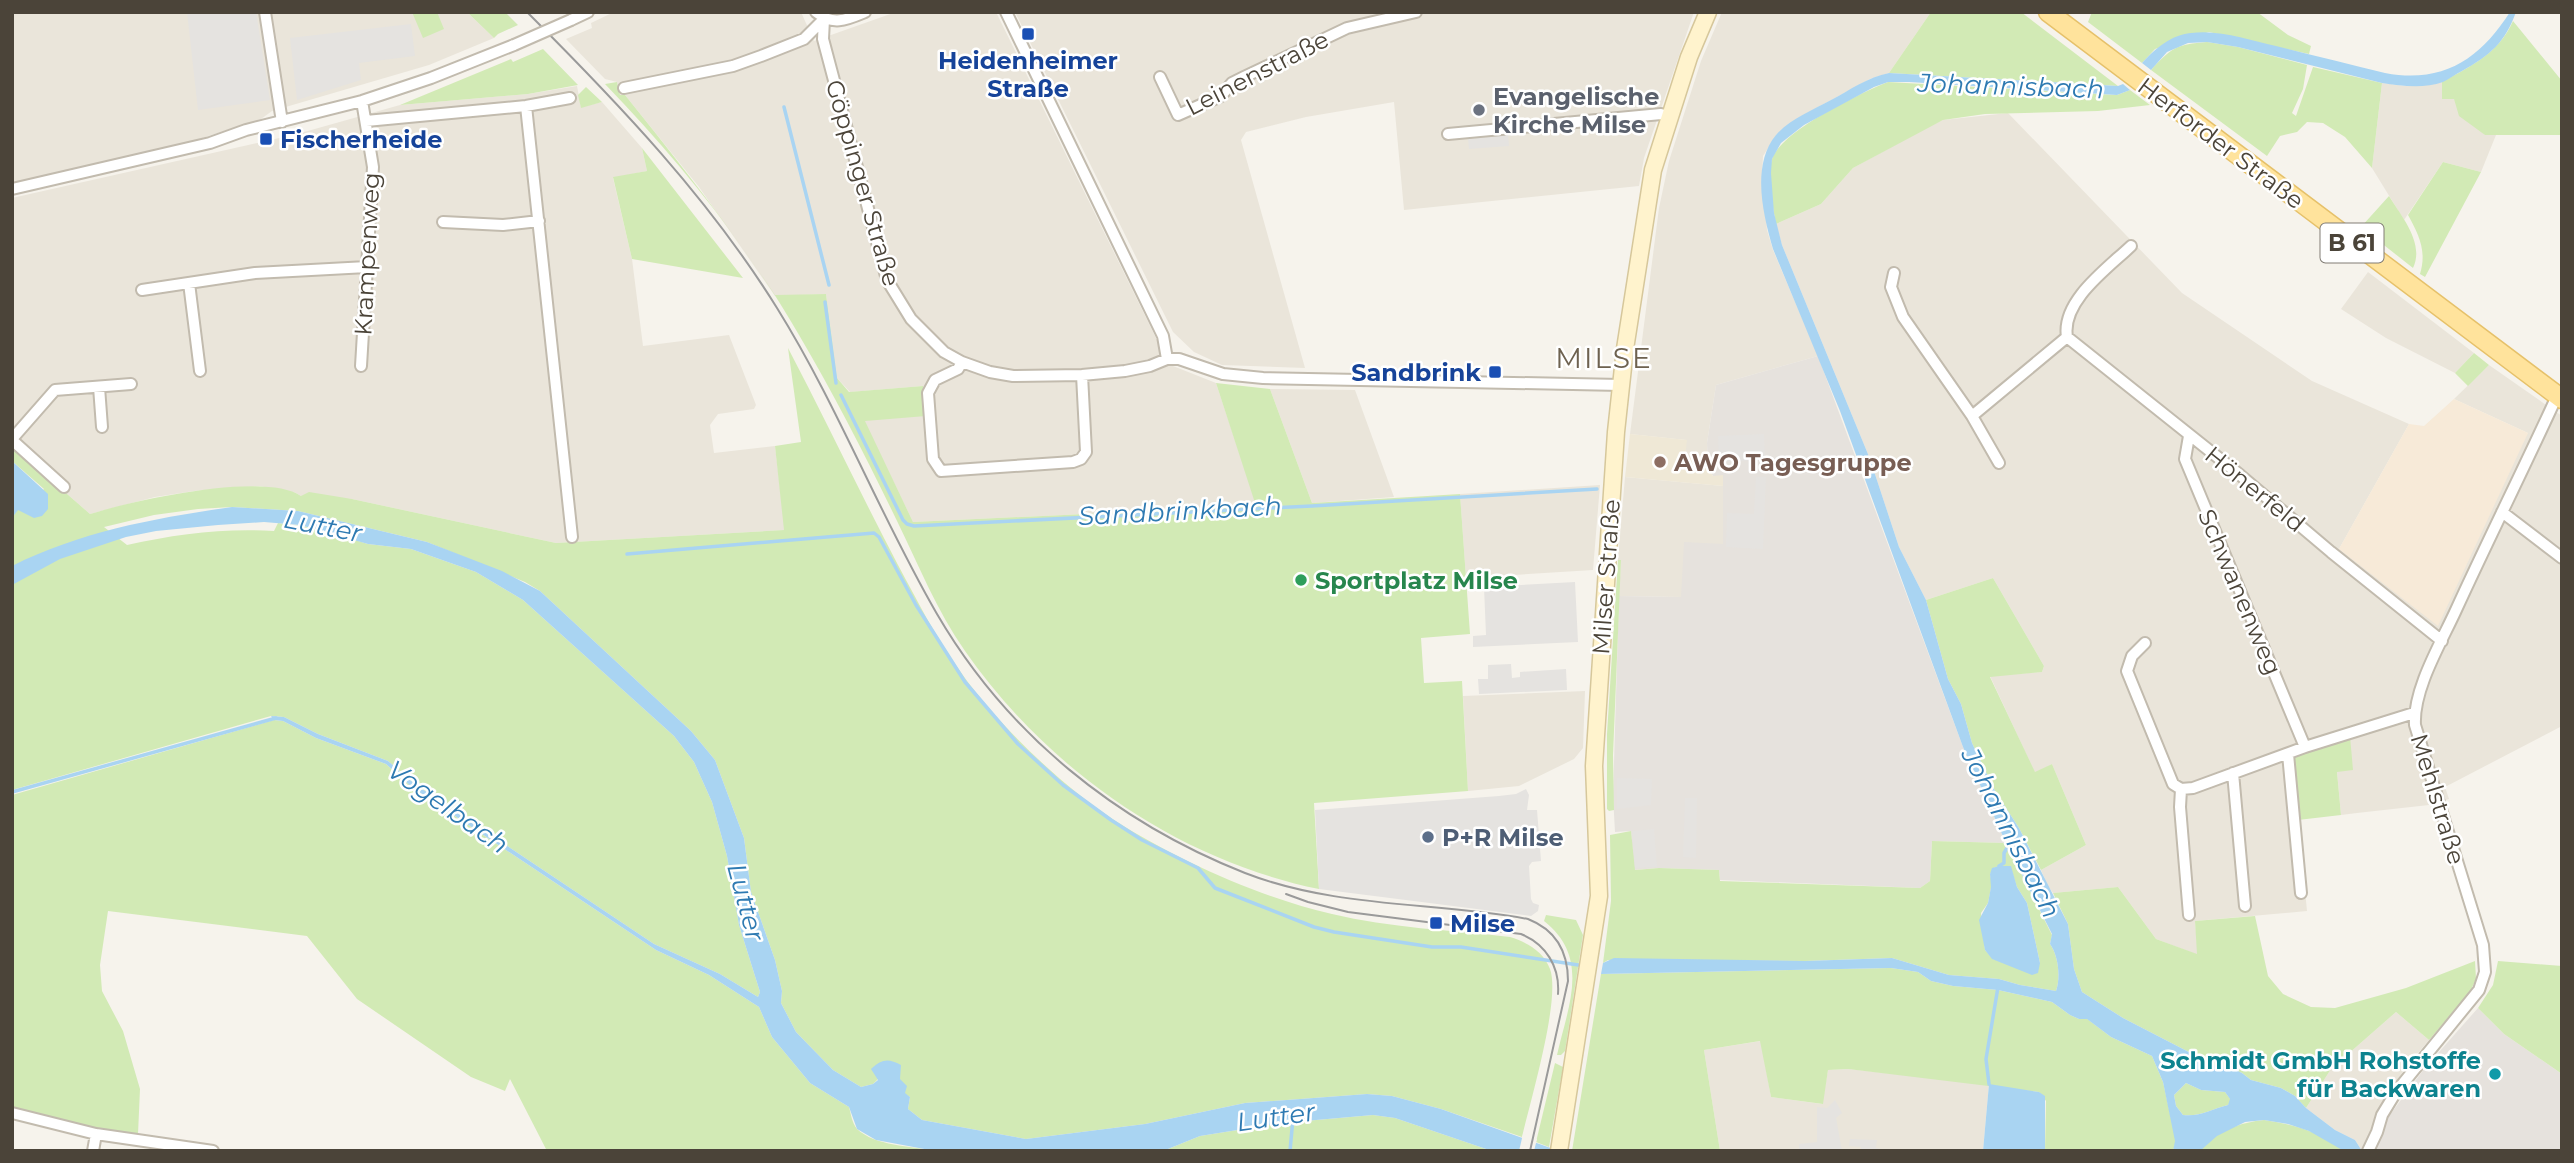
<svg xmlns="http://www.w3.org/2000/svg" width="2574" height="1163" font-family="Montserrat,sans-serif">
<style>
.residential{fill:#eae5da}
.commercial{fill:#f7ead8}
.industrial{fill:#e6e2dd}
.education{fill:#efe8d6}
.green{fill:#d2eab5;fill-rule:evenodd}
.parking{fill:#e5e3e0}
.water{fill:#a9d4f2;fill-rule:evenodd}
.pier{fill:#f6f3ec}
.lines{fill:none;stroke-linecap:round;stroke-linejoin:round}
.stream{stroke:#a9d4f2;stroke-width:3.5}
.minor-casing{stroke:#c2bbae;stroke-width:14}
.secondary-casing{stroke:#d6c79b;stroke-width:19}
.primary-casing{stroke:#e6c16a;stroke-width:21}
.minor{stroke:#fff;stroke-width:10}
.secondary{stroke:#fff3cd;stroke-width:16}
.primary{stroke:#ffe39c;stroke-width:18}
.tram{stroke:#9a9a9a;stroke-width:2}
.minor-bridge-casing{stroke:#c2bbae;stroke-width:14;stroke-linecap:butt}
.minor-bridge{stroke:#fff;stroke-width:10}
.transit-dot{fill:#1a4fb4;stroke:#fff;stroke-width:2.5}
.worship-dot{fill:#6b7280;stroke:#fff;stroke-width:2.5}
.education-dot{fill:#8d6e63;stroke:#fff;stroke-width:2.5}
.leisure-dot{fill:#2e9e5b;stroke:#fff;stroke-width:2.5}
.service-dot{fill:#5c6f8a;stroke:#fff;stroke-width:2.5}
.culture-dot{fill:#0f9aa8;stroke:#fff;stroke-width:2.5}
.labels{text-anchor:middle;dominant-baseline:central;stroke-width:5;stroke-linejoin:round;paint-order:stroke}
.shield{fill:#fff;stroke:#817c74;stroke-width:2}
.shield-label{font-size:23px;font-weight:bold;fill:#4b4439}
.transit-label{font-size:24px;font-weight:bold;fill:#164399;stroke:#fff;text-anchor:start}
.street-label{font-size:24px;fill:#4b4439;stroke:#fff}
.worship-label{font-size:24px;font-weight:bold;fill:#5b616d;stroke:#fff;text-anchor:start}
.education-label{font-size:24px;font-weight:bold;fill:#785e54;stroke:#fff;text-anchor:start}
.leisure-label{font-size:24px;font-weight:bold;fill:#27864d;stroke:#fff;text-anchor:start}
.service-label{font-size:24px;font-weight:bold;fill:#4e5e75;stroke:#fff;text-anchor:start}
.culture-label{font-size:24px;font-weight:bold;fill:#0d838f;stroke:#fff;text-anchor:end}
.water-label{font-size:26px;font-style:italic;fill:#2e7ab2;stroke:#fff}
.quarter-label{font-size:28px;letter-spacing:2px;fill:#6e6250;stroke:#fff}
</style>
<rect width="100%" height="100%" fill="#f6f3ec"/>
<path class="residential" d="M12 12H467L494 38 429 65 272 111 261 119 190 142 12 183Z
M614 12H801L814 41 896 12H996L1157 340 1173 366 1216 383 1257 506 913 522 864 421 923 386 850 392 837 378 826 294 775 296 699 187 625 95H620L617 82 605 79 566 39 592 28 591 23Z
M1015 12H1694L1644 158 1639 186 1404 210 1394 102 1306 117 1246 132 1241 140 1305 368 1222 365 1194 352 1173 332Z
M1722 12H1931L1889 73 1870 79 1798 118 1777 134 1763 156 1762 176 1767 230 1773 250 1818 356 1716 385 1707 443 1708 468 1693 467 1685 457 1686 440 1630 434 1659 208 1669 161 1701 61Z
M2442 82V99H2454L2485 135H2496L2481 172 2443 162 2404 220 2372 168 2382 83 2404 86Z
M577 86 581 107 602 102 642 148 647 171 613 178 632 259 643 346 729 335 756 405 754 409 718 414 710 425 714 453 775 446 785 530 556 543 352 499 301 496 296 493 260 486 194 491 155 497 90 514 12 446V198L297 134 400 105 528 94Z
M2008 113 2182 293 2312 381 2409 424 2339 549 2528 433 2454 399 2489 365 2562 416V726L2445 787 2449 799 2429 805 2357 813 2341 815 2337 771 2292 754 2307 911 2195 921 2198 955 2156 939 2118 887 2053 893 2048 886 2041 870 2086 845 2052 764 2035 773 1990 676 2042 672 2044 666 1993 578 1926 600 1899 547 1870 459 1782 245 1776 224 1821 204 1853 168 1924 129 1943 120Z
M2368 272 2474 353 2455 373 2386 338 2341 309Z
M1270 389 1355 390 1394 497 1312 503Z
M1625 477 1723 486V544L1681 597 1619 596 1621 560H1618Z
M1600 485 1593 570 1466 578 1460 494Z
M1585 691 1583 748 1574 759 1519 786 1468 791 1463 696Z
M2396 1012 2429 1040 2406 1067 2379 1108 2365 1151H2362L2355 1140 2335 1130 2306 1108 2331 1069Z
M1761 1041 1771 1097 1822 1104 1828 1070 1848 1069 1989 1084 1983 1151H1720L1704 1050Z"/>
<path class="commercial" d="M2454 399 2528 433 2438 626 2339 549 2409 424 2424 426Z"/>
<path class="industrial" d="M1818 356 1963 747 2006 843 1932 841 1930 881 1920 888 1720 880 1719 870 1659 868 1634 870 1631 831 1615 832 1613 796 1619 596 1681 597 1684 542 1723 544V476H1713L1708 468 1707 443 1716 385Z
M2478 1008 2504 1034 2562 1074V1151H2374L2389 1116 2424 1069Z"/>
<path class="education" d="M1630 434 1687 440 1685 457 1694 458V467L1708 468 1713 476 1723 475V486L1625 477Z"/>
<path class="green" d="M412 12H437L444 29 423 38Z
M467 12H505L518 25 498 34 494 38Z
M1931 12H2021L2118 86 1889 73Z
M2092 12H2257L2288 35 2311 46 2309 54 2209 32 2155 49 2142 63 2088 22Z
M2513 21 2562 81V135H2485L2459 116 2454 99H2442V82C2471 66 2499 53 2513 21Z
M2207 42 2238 47 2307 65 2303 89 2292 113 2296 116 2313 67 2382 83 2372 168 2345 137 2323 123 2307 122 2297 132 2280 136 2267 156 2151 70C2171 48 2177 44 2207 42Z
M543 49 578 85 528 94 400 105 511 59 513 62Z
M617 82 620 95H625C677 160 729 225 775 295L826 294 837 378 849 392 923 386 926 416 865 421 913 522 1256 506 1216 383 1270 389 1312 503 1460 494 1470 634 1421 638 1424 683 1462 681 1468 791 1314 803 1319 889C1177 860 1047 769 965 651 937 611 919 566 898 523 867 459 835 396 799 335 746 243 678 160 605 84Z
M1888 82 2117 95 2130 90 2150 105 2098 111 1985 114 1943 120 1853 168 1821 204 1776 224C1773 208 1767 175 1772 159 1781 131 1860 93 1888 82Z
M586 87 602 102 581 108 578 95Z
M642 148 743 278 632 259 613 177 647 171Z
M2443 162 2481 172 2425 277 2420 274C2427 251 2419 235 2408 215Z
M2389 196C2401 216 2425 243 2413 268L2361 227Z
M788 348C826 420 860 493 898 565 918 602 937 640 962 674 998 725 1062 786 1114 820 1177 860 1259 897 1332 914 1390 928 1451 930 1510 937 1527 942 1544 952 1550 969 1561 999 1530 1102 1522 1137L1441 1109 1392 1096 1367 1094 1245 1103 1145 1124 1026 1139 922 1120 908 1109 910 1097 878 1079 873 1084 861 1087 833 1070 796 1032 781 1003 782 991 775 960 751 892 744 838 715 760 691 731 540 591 525 582 427 542 298 511 232 507 198 509 154 515 104 527 127 545C176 534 224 528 274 531L278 523 315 528 368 544 411 549 476 572 523 600 674 736 694 762 712 802 727 856 739 925 760 992 758 997 720 974 654 944 416 785 388 761 318 734 284 717 271 716 12 790V518L17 510H22L44 489 12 461V446L90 514C133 501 263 471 301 496L309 492 352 499 556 543 784 530 775 446 801 442Z
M2474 353 2489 365 2468 386 2455 373Z
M1618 560H1621L1613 755 1614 810 1609 811 1607 809V734Z
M1993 578 2044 666 2042 672 1990 677 2035 772 2052 764 2086 845 2041 870 2019 828 1995 791 1972 743 1961 704 1948 679 1926 600Z
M274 720 283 721 316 738 386 764 413 788 656 950 709 975 759 1007 772 1037 810 1083 849 1107C851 1114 852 1123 857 1129 875 1146 911 1146 935 1151H547L510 1079 505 1091 471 1077 357 999 307 936 108 911 100 965 102 991 123 1031 140 1089 138 1134 95 1129 12 1107V795Z
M2350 736 2353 770 2337 772 2341 815 2298 820 2292 755Z
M1631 831 1635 870 1659 868 1719 870 1720 881 1920 888 1930 881 1932 841 2006 843 2052 935 2050 944C2058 955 2061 977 2056 991L2020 985 1999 979 1949 975 1892 958 1805 961 1608 960 1603 963 1611 901 1610 835ZM2010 866 2017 887 2027 903 2040 963 2011 965 1993 959 1985 950 1981 913 1988 903 1992 883 1990 874 1995 867Z
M2118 887 2156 939 2197 954 2195 921 2255 916 2268 976 2283 994 2311 1007 2335 1008 2406 988 2475 961 2476 979 2470 992 2429 1040 2396 1012 2331 1069 2306 1108 2295 1096 2281 1088 2251 1080 2242 1073 2229 1067 2214 1065 2123 1018 2082 992 2074 969 2068 924 2053 893Z
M1546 915 1576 920 1583 935 1565 1051 1561 1055H1557C1568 1006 1591 958 1544 921Z
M2498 961 2562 966V1074L2504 1034 2478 1008 2493 985Z
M1891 968 1918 972 1931 981 1953 986 1998 990 2052 1002 2070 1015 2079 1019 2086 1018 2111 1037 2152 1056 2163 1082 2176 1141 2173 1151H2045L2046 1101 2039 1092 1848 1069 1828 1070 1823 1104 1771 1097 1760 1041 1704 1050 1720 1151H1572L1601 974Z
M1555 1063 1563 1067 1549 1147 1536 1142Z
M2186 1083 2201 1090 2225 1092 2231 1100 2228 1105C2212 1109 2200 1117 2183 1115L2176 1106 2174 1095Z
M1373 1115 1395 1118 1492 1151H1163L1200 1136 1282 1123Z
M2264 1120C2292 1124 2322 1132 2344 1151H2200C2212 1131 2243 1122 2264 1120Z"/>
<path class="parking" d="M187 12H256L270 100 198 110Z
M411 24 415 56 359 63 361 80 297 100 290 38Z
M1508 135 1509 146 1469 149 1468 139Z
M1764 434 1765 460 1719 462 1718 436Z
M1756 477H1766L1763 549 1726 547 1727 513 1754 514Z
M1575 582 1578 642 1473 647V636L1486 635 1484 587Z
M1511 664 1512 678 1520 677V672L1566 669 1567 690 1479 694 1478 679H1488V665Z
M1617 778 1652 779 1651 805 1617 809Z
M1526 789 1529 795 1527 810H1537L1541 861 1532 862 1529 866 1531 899 1533 903 1539 905 1538 911 1531 916 1319 889 1315 810 1499 796 1516 794Z
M1685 798H1697L1696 858 1683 857Z
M1654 829 1657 867 1635 868 1632 831Z
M1835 1100 1842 1113 1836 1118 1842 1151H1799V1144L1817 1142V1107L1827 1108Z
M1850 1139 1877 1140 1876 1148 1881 1149V1151H1861V1147L1849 1146Z"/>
<path class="water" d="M2510 12H2516C2505 43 2490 55 2462 71 2456 74 2449 79 2443 82 2424 89 2401 86 2382 83L2238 47 2207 42 2188 43 2167 52 2151 70 2142 63C2156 48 2171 35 2191 33 2219 29 2249 40 2276 46 2312 55 2349 64 2385 73 2443 84 2480 59 2510 12Z
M1889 73 2118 86 2123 84 2130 90 2117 95 1909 82H1888L1874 87 1804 125 1781 143 1772 159 1771 173 1774 213 1782 245 1870 459 1899 547 1926 600 1948 679 1961 704 1972 743 1995 791 2019 828 2068 924 2074 969 2082 992 2123 1018 2214 1065 2229 1067 2242 1073 2251 1080 2281 1088 2295 1096 2306 1108 2335 1130 2355 1140 2362 1151H2344L2309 1131 2288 1124 2264 1120 2245 1122 2217 1136 2200 1151H2173L2175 1141 2163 1082 2152 1056 2111 1037 2087 1019H2079L2070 1015 2052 1002 1998 990 1953 986 1931 981 1918 972 1891 968 1601 974 1603 963 1614 958 1805 961 1892 958 1949 975 1999 979 2020 985 2056 991C2061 977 2058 955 2050 944L2052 934 2006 843 1963 747 1840 411 1773 249C1763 215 1751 165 1776 135 1790 119 1813 110 1831 100 1850 90 1868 77 1889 73ZM2186 1083 2201 1090 2225 1092 2230 1099 2228 1105C2212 1109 2200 1117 2183 1115L2176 1106 2174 1095Z
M12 461 48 494V509L42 516 34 518 18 510 12 518Z
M232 507 298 511 427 542 502 571 540 591 691 731 715 760 744 838 751 892 775 960 782 991 781 1003 796 1032 833 1070 861 1087 873 1084 878 1080 871 1069C882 1059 888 1058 901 1065L900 1079 907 1086 905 1093 910 1097 908 1109 922 1120 1026 1139 1145 1124 1245 1103 1367 1094 1392 1096 1441 1109 1559 1151H1492L1395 1118 1373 1115 1282 1123 1200 1136 1163 1151H935L876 1140 857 1129 849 1107 810 1083 772 1037 759 1007 709 975 656 950 413 788 386 764 316 738 283 721 274 720 271 716 284 717 318 734 388 761 416 785 654 944 720 974 758 997 760 992 739 925 727 856 712 802 694 762 674 736 523 600 476 572 411 549 368 544 300 525 264 522 218 525 156 531 126 537 60 559 12 585V566C82 531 156 518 232 507Z
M1999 866H2011L2017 887 2027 903 2040 963 2038 973 2032 975 1992 959 1985 950 1979 920 1988 903 1991 887 1990 874 1992 868Z
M1989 1084 2039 1092 2045 1096V1151H1983Z"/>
<path class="pier" d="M1523 1134 1537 1139 1534 1151H1519Z"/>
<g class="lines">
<path class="stream" d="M784 107 829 285
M825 302 836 383
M841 395 903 520 907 524 914 526 1312 506 1597 489
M627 554 874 533 879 537 916 605 965 682 1018 744 1063 785 1111 820 1142 840 1198 868 1215 888 1314 927 1334 932 1432 947H1461L1585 966
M12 792 276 718
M1999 866 2004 863V853L2010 843
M1989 1084 1986 1059 1998 987
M1290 1151 1293 1118"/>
<defs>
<path id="minor" d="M265 12 282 122
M816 12C833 26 846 20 865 12
M1006 12 1163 336 1167 359
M824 19 823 39 887 280 911 319 944 352 962 362 990 372 1013 376 1082 375 1125 371 1150 366 1167 359H1179L1223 374 1263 378 1621 385
M571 20 588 12
M1160 77 1178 115 1221 96 1232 83 1244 77 1347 28 1416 12
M624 88 733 66 761 56 804 39 824 19
M526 106 572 537
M366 121 526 106 570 98
M1448 134 1661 114 1669 116
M12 189 210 143 246 130 362 101 431 78 514 45
M443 222 503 225 539 221
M1894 273 1891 287 1903 317 1972 416 1999 463
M189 283 200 371
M142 290 255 273 367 267
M2067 337 2240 475 2331 552 2442 641
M2067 337C2061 301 2108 268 2131 246
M962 362 958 369 935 380 928 393 933 459 941 471 1073 462 1081 459 1086 452 1082 375
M361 366 373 167 362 101
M99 387 102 427
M1972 416 2067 337
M2189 436 2185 459 2305 747
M12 439 55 390 131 384
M12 440 64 487
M2502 512 2562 558
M2145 643 2132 656 2127 671 2173 784 2181 789 2193 788 2305 747 2414 713
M2288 754 2301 893
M2233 773 2245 906
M2181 789 2180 807 2189 915
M12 1113 96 1134 213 1151
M93 1151 96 1134
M2368 1151 2377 1132 2382 1115 2396 1092 2479 990 2485 972 2483 945 2415 725C2413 689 2441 643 2456 610 2489 538 2524 468 2557 396"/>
<path id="secondary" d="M1559 1151 1599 896 1594 766 1616 432 1625 349 1653 170 1689 57 1708 12"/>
<path id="primary" d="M2048 12 2562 399"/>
</defs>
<use href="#minor" class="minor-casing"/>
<use href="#secondary" class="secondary-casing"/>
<use href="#primary" class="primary-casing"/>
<use href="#minor" class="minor"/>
<use href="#secondary" class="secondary"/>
<use href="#primary" class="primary"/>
<path class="tram" d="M527 12C619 104 708 197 777 308 838 406 879 514 937 614 1007 734 1116 822 1245 873 1335 908 1434 902 1528 919 1556 930 1568 952 1568 981L1530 1151
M1286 894 1308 902 1348 912 1521 934C1546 944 1560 967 1558 994"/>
<defs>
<path id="minor-bridge" d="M514 45 571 20"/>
</defs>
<use href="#minor-bridge" class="minor-bridge-casing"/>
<use href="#minor-bridge" class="minor-bridge"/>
</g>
<g class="transit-dot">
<rect x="1021" y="27" width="14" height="14" rx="3.5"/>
<rect x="259" y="132" width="14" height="14" rx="3.5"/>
<rect x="1488" y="365" width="14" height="14" rx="3.5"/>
<rect x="1429" y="916" width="14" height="14" rx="3.5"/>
</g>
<circle class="worship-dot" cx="1479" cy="110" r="7"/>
<circle class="education-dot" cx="1660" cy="462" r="7"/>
<circle class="leisure-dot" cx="1301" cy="580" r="7"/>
<circle class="service-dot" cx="1428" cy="837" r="7"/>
<circle class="culture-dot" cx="2495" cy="1074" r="7"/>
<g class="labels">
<rect class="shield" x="2320.5" y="223.5" width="63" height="39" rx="5"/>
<g class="shield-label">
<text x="2352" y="243">B 61</text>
</g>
<g class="transit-label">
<text x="1028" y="60" text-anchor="middle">Heidenheimer<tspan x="1028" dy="28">Straße</tspan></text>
<text x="280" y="139">Fischerheide</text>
<text x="1481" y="372" text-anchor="end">Sandbrink</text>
<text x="1450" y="923">Milse</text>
</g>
<g class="street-label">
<text transform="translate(1257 73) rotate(-27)">Leinenstraße</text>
<text transform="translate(2221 143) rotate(37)">Herforder Straße</text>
<text transform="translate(863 183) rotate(74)">Göppinger Straße</text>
<text transform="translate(367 254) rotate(-87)">Krampenweg</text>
<text transform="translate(2255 489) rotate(39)">Hönerfeld</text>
<text transform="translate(1606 577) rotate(-86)">Milser Straße</text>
<text transform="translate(2240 592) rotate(67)">Schwanenweg</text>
<text transform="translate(2438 799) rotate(73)">Mehlstraße</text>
</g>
<g class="worship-label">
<text x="1493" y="96">Evangelische<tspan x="1493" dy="28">Kirche Milse</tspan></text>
</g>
<g class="education-label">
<text x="1674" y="462">AWO Tagesgruppe</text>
</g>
<g class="leisure-label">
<text x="1315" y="580">Sportplatz Milse</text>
</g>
<g class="service-label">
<text x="1442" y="837">P+R Milse</text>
</g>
<g class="culture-label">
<text x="2481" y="1060">Schmidt GmbH Rohstoffe<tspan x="2481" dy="28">für Backwaren</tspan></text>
</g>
<g class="water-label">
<text transform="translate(2011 86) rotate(2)">Johannisbach</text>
<text transform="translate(1180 511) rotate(-3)">Sandbrinkbach</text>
<text transform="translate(323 526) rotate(11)">Lutter</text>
<text transform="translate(448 807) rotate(35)">Vogelbach</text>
<text transform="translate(2011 833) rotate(63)">Johannisbach</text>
<text transform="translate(746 902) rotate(75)">Lutter</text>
<text transform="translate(1276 1117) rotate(-8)">Lutter</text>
</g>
<g class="quarter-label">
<text x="1604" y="358">MILSE</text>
</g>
</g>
<rect width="2574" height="1163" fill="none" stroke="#4b4439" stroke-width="28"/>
</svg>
